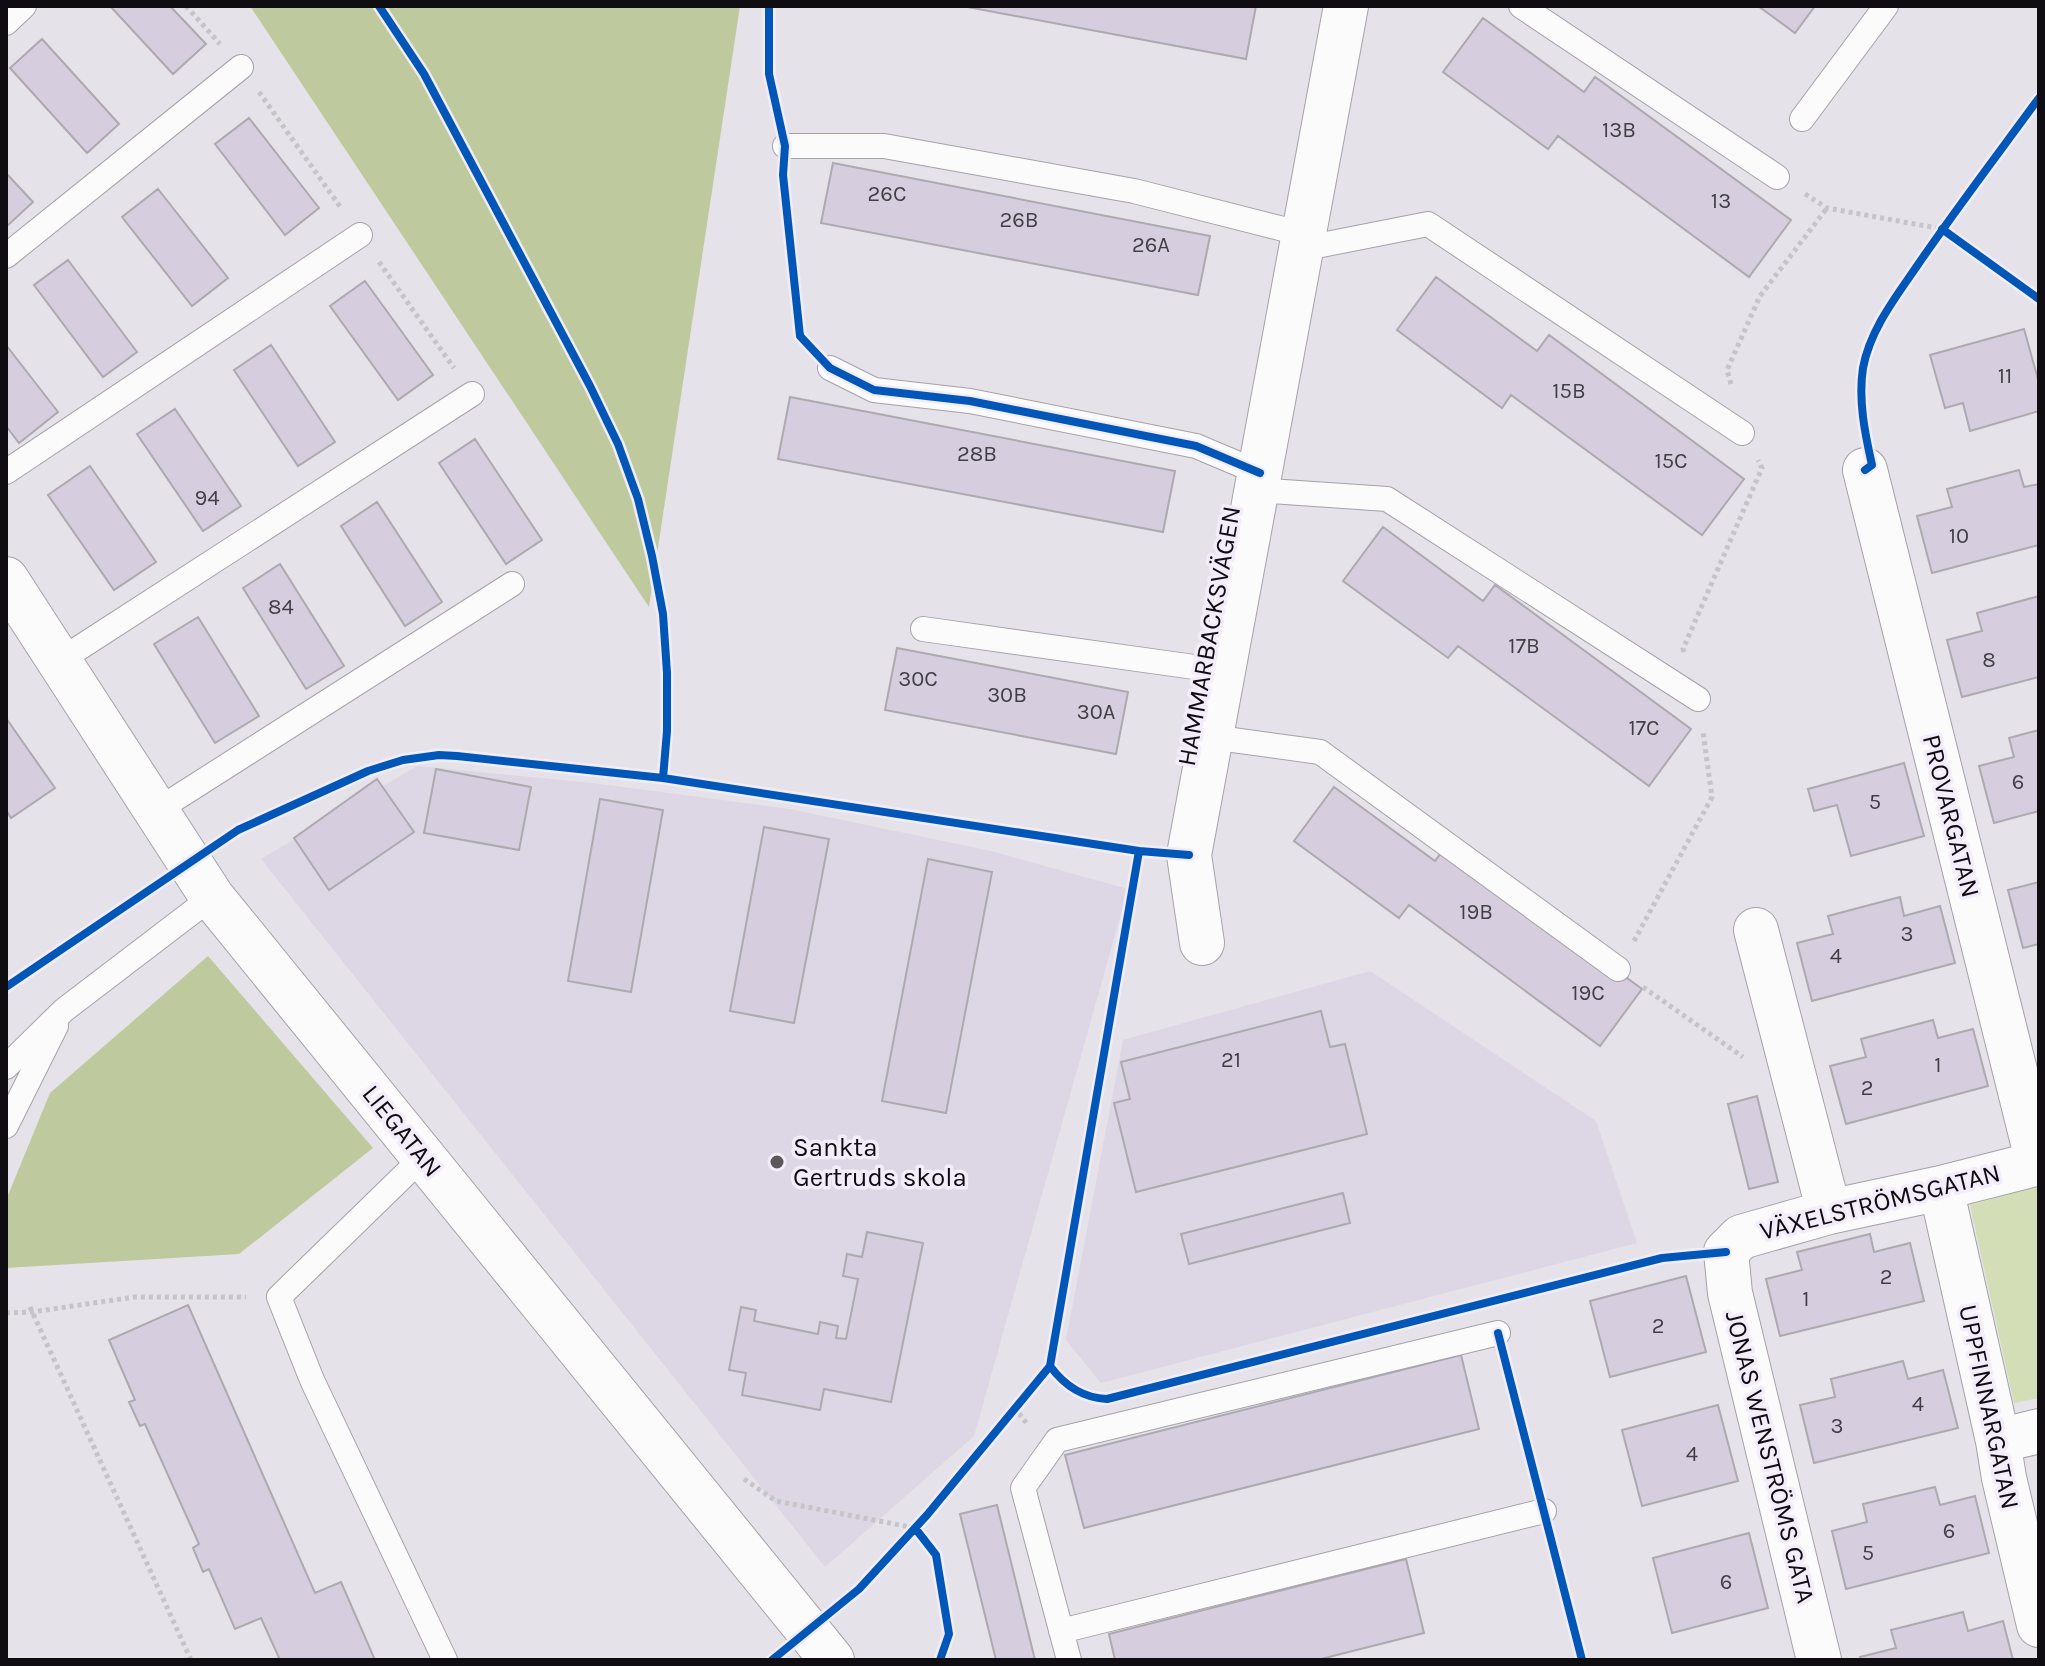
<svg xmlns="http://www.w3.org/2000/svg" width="2045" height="1666" font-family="Karla,sans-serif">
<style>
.built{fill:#ddd6e4}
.green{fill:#d4deb6}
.forest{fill:#bfc99e}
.building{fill:#d6cedf;stroke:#acaaaf;stroke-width:2}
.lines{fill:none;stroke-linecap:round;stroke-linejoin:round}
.service-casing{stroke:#a5a2a8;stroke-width:26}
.minor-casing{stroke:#a5a2a8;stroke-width:46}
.path{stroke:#c5c4c7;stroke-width:5;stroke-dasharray:4 4;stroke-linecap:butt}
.service{stroke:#fbfbfc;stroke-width:24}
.minor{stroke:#fbfbfc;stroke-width:44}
.cycleway-casing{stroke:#f3ecfa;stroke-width:13}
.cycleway{stroke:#0057b8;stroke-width:8}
.poi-dot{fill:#5a585d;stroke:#f3ecfa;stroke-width:3}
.labels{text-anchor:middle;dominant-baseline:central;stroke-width:7;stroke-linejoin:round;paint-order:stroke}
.number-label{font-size:22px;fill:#423e46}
.street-label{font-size:26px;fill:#0f0d11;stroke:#f3ecfa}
.poi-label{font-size:26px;fill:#0f0d11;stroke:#f3ecfa;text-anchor:start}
</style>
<rect width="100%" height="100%" fill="#e5e2e9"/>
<path class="built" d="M417 766 592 783 790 809 991 851 1128 889 974 1436 825 1567 261 859Z
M1370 971 1596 1121 1637 1243 1101 1383 1066 1340 1123 1040Z"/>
<path class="green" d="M2039 1186V1398L2014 1403 1970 1205Z"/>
<path class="forest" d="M250 6H740L649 607Z
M208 956 373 1148 239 1254 6 1268V1200L50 1093Z"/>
<path class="building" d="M110 6H170L206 44 173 74Z
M962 6H1256L1246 59Z
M1758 6H1815L1795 33Z
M1483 18 1584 92 1595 77 1791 220 1749 277 1558 136 1548 149 1443 72Z
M42 39 119 124 87 153 10 68Z
M249 118 319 208 285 235 215 144Z
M833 163 1210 236 1198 295 821 223Z
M6 173 33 202 6 227Z
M158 189 228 278 192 306 122 217Z
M68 260 137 352 103 377 34 285Z
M1436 277 1537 351 1549 335 1744 479 1702 535 1511 395 1502 408 1397 330Z
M365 281 433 375 398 400 330 306Z
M2024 329 2039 383V411L1970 431 1963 403 1945 408 1930 355Z
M6 345 58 412 19 443 6 426Z
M271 345 335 442 298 466 234 370Z
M790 397 1175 471 1163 532 778 459Z
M175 409 241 506 203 531 137 434Z
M475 439 542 540 506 564 439 463Z
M90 466 156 562 114 590 48 495Z
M2019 470 2024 487 2039 484V545L1932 573 1917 516 1952 507 1947 489Z
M377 502 442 602 405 626 341 526Z
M1383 527 1483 601 1495 585 1691 729 1649 786 1458 646 1448 658 1343 581Z
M280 564 344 666 306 689 243 588Z
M2039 596V677L1962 697 1947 640 1982 631 1977 613Z
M198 617 259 716 215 743 154 644Z
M897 648 1128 692 1116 754 885 710Z
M6 718 55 788 11 818 6 810Z
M2039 730V811L1994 823 1979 766 2014 757 2009 738Z
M1904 763 1924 836 1851 856 1837 805 1814 811 1808 789Z
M436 769 531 787 519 850 424 833Z
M377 779 414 832 329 890 294 838Z
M1334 787 1435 861 1446 846 1642 989 1600 1046 1409 905 1399 918 1294 841Z
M600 799 663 810 631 992 568 981Z
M764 827 829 839 794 1023 730 1011Z
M928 859 992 872 946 1113 882 1101Z
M2039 882V944L2023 948 2008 890Z
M1900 897 1904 916 1940 906 1955 963 1812 1001 1797 943 1833 934 1828 916Z
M1321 1011 1330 1047 1345 1044 1367 1134 1136 1192 1114 1103 1130 1099 1121 1062Z
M1933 1020 1938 1038 1973 1029 1988 1086 1846 1124 1830 1066 1866 1057 1861 1039Z
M1757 1096 1778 1182 1749 1189 1728 1104Z
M1343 1193 1350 1223 1189 1264 1181 1234Z
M867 1232 923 1243 891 1402 824 1389 820 1410 742 1395 746 1373 729 1370 741 1307 756 1310 754 1321 818 1334 820 1322 838 1326 836 1338 846 1339 858 1279 843 1276 847 1254 862 1257Z
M1870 1234 1874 1252 1910 1243 1924 1301 1780 1336 1766 1279 1802 1270 1797 1252Z
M1686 1276 1706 1352 1610 1377 1590 1301Z
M188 1305 315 1593 341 1582 375 1660H280L261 1618 235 1629 209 1569 203 1572 193 1548 199 1544 145 1424 140 1426 129 1402 135 1400 109 1340Z
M1461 1355 1479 1429 1084 1528 1065 1455Z
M1903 1361 1908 1379 1943 1370 1958 1428 1814 1463 1800 1405 1835 1397 1831 1379Z
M1718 1405 1738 1481 1642 1506 1622 1430Z
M1935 1487 1940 1505 1975 1496 1989 1553 1846 1589 1832 1531 1867 1522 1863 1504Z
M997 1505 1035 1660H996L960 1514Z
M1749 1533 1768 1608 1672 1633 1653 1558Z
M1406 1559 1424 1633 1317 1660H1115L1109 1634Z
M1963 1612 1968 1631 2003 1621 2013 1660H1861L1860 1657 1896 1648 1891 1630Z"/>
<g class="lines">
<defs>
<path id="service" d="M1521 6 1777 177
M6 23 24 6
M1802 119 1886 6
M785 146H884L1134 191 1303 234
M1301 249 1428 224 1742 433
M6 256 241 67
M830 368 874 390 970 401 1196 446 1260 473
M6 472 360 235
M1256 490 1387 499 1698 699
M923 629 1223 671
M59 661 472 394
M1211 737 1320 752 1618 969
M156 811 512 584
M6 1067 64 1010 212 897
M6 1126 56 1026
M423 1157 279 1297 312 1380 445 1660
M1061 1631 1544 1511
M1069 1660 1023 1488 1057 1440 1498 1333"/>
<path id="minor" d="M1865 470 2038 1163
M6 579 212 897 832 1660
M1756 930 1829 1212
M1202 943 1189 855 1346 6
M1941 1188 1998 1441 2004 1478 2039 1625
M1998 1441 2039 1431
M1819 1660 1730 1293 1726 1252 1741 1237 1829 1212 1941 1188 2039 1163"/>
</defs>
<use href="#service" class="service-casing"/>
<use href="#minor" class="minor-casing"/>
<path class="path" d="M186 6 220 44
M769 6V74L778 116
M259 92 341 208
M783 177 800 336 810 346
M1805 194 1827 208 1942 229
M379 262 454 368
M1731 384 1727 370 1760 296 1827 208
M1684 652 1683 649 1762 468 1758 460
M1634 941 1712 797 1703 732
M1643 987 1743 1057
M30 1307 191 1660
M6 1313 32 1312 135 1297H246
M1014 1407 1028 1425
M744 1479 776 1501 915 1528"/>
<use href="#service" class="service"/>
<use href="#minor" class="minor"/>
<defs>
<path id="cycleway" d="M379 6 424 74 590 386 618 444 638 499 652 556 663 614 667 673V731L663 778
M769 6V74L785 146 783 175 800 336 830 368 874 390 970 401 1196 446 1260 473
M1942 229 2039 299
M1865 470 1872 465C1865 434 1858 400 1863 368 1870 330 1895 298 1917 266 1956 209 1998 154 2039 98
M6 987 238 830 368 771 403 760 439 755 457 756 663 778 1139 851 1189 855
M1498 1333 1582 1660
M1050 1366C1064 1385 1083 1398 1107 1399L1662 1258 1726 1252
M915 1528 936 1555 949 1634 940 1660
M772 1660 859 1589 927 1515 1050 1366 1139 851"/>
</defs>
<use href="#cycleway" class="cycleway-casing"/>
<use href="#cycleway" class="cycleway"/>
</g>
<circle class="poi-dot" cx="777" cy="1162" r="8"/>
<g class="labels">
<g class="number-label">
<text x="1619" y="130">13B</text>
<text x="887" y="194">26C</text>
<text x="1721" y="201">13</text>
<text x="1019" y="220">26B</text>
<text x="1151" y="245">26A</text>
<text x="2005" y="376">11</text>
<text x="1569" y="391">15B</text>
<text x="977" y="454">28B</text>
<text x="1671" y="461">15C</text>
<text x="207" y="498">94</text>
<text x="1959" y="536">10</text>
<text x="281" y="607">84</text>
<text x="1524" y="646">17B</text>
<text x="1989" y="660">8</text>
<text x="918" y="679">30C</text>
<text x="1007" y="695">30B</text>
<text x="1096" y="712">30A</text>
<text x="1644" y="728">17C</text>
<text x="2018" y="782">6</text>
<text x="1875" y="802">5</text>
<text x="1476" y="912">19B</text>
<text x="1907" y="934">3</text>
<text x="1836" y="956">4</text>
<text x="1588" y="993">19C</text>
<text x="1231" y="1060">21</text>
<text x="1938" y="1065">1</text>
<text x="1867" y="1088">2</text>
<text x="1886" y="1277">2</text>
<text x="1806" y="1299">1</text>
<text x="1658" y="1326">2</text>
<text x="1918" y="1404">4</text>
<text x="1837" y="1426">3</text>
<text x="1692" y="1454">4</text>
<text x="1949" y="1531">6</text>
<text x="1868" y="1553">5</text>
<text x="1726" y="1582">6</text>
</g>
<g class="street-label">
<text transform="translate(1209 636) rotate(-80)">HAMMARBACKSVÄGEN</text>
<text transform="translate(1951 816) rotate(76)">PROVARGATAN</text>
<text transform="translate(402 1131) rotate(51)">LIEGATAN</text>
<text transform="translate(1880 1202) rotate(-14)">VÄXELSTRÖMSGATAN</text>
<text transform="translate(1989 1407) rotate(78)">UPPFINNARGATAN</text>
<text transform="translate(1770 1457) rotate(76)">JONAS WENSTRÖMS GATA</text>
</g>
<g class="poi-label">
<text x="793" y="1147">Sankta<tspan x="793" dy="30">Gertruds skola</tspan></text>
</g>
</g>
<rect width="2045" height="1666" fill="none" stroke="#0f0d11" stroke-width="16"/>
</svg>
